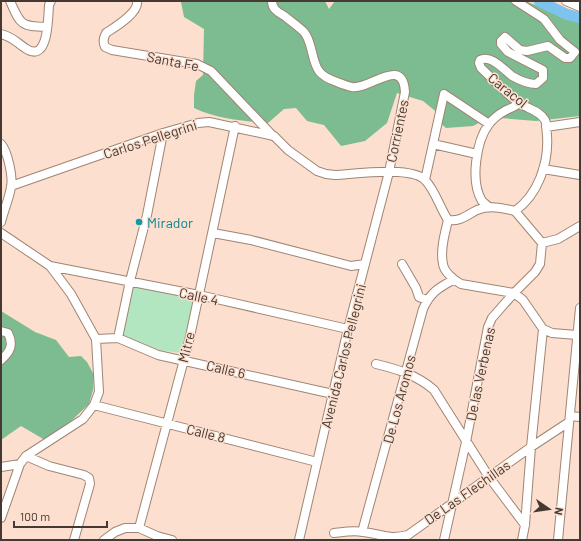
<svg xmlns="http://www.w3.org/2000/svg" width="581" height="541" font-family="Barlow,sans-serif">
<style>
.green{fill:#b2e6c1}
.forest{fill:#7cbc90}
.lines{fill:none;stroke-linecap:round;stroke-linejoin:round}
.river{stroke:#7ec3ed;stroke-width:11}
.minor-casing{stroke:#9f8575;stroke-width:10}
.minor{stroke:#fff;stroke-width:8}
.culture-dot{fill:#0f9aa8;stroke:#fcdfce;stroke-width:1.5}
.labels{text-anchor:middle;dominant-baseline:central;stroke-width:3;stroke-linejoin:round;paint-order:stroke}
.street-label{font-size:14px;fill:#453932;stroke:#fcdfce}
.culture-label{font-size:14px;fill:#0d838f;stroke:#fcdfce;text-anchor:start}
</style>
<rect width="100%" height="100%" fill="#fcdfce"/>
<path class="green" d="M133 286 194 299 181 353 159 350 122 337Z"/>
<path class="forest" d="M179 1H325L329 9 335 1H525L580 22V116L536 121 500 118 486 119 473 126 446 128 439 122V114L423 101 397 93 387 123 365 141 341 146 324 125 307 121 296 108 284 109 268 123C243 121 217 119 194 108V95L196 81 203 75 204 29 184 17 181 2Z
M1 311 35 332 56 340 69 357 81 356 87 362 94 375 93 390 89 404 70 422 45 440 21 426 1 440Z"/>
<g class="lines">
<path class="river" d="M539 1 566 14 580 18"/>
<defs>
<path id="minor" d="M10 1C21 26 21 26 47 27
M137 1C139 13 115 27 106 33 103 39 103 42 105 47L112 50 197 64 211 71 273 136
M272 1C272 11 281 13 287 18 292 22 299 27 304 32 309 38 310 45 312 52 316 70 319 76 337 82 342 84 347 86 352 87 370 90 403 55 405 92L389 172 348 329 299 540
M566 1 580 7
M1 34C13 37 16 42 25 48 49 65 48 17 49 5L51 1
M546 127 580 122
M1 144C8 152 13 177 11 187 9 199 4 210 1 222
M433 144 477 154
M543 169 580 175
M425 180 444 94 489 124
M11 186 163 133 198 123 209 122 274 136 288 150 317 171 326 174 335 175C355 174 411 166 425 180 435 190 440 208 448 220
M489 207C487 205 484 203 482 201 470 182 476 141 489 124 492 120 499 114 503 112 509 108 514 108 519 103
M448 220C460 222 467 215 477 210 490 205 502 208 515 211 538 195 549 163 547 135 546 130 547 124 545 120 539 110 528 109 519 103 505 93 493 79 481 68L479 63 480 60C491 54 504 70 512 76 519 80 528 84 536 84L543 78V70L508 52 501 44V41L505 37 520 50 527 51 548 46 565 58H570L575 52 560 40 544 19 516 1
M448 220C445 233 440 250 443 264 444 272 454 280 461 284L514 293 523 300 543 329 531 447 525 525 522 540
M1 233 50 266 71 294 96 339 99 392 94 405 83 419 26 456 20 464 1 467
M213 233 251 240 351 266 365 264
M542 243 558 239 580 226
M402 264 416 288 419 297 427 300
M50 266 199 295 348 329
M543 329 552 333 577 335
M1 331 8 333C14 345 10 352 1 360
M118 338 130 281 147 215 163 133
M96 339 118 338 158 355 333 394
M376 364C397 369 417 375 434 390L489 477 525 525
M94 405 317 462
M570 416 580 417
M26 456 49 466 84 475 89 478 90 484 74 540
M1 518 20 464
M139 528 189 341 235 126
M362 532 423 309C430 293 438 288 453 280
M334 533C343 532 354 530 363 532 382 534 388 540 408 535L531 447 569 422
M104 540 115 532 125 528H139L157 536 172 540
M444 540 466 442 488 327 492 318 514 293 535 272 540 264 542 243 515 211
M558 540 580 308"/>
</defs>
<use href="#minor" class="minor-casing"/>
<use href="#minor" class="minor"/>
</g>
<circle class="culture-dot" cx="139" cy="222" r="4"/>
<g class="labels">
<g class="street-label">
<text transform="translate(173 61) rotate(11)">Santa Fe</text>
<text transform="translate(508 90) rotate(39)">Caracol</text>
<text transform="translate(397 131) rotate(-78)">Corrientes</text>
<text transform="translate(150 139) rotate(-18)">Carlos Pellegrini</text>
<text transform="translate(199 296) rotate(12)">Calle 4</text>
<text transform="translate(186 347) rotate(-76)">Mitre</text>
<text transform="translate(343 356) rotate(-76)">Avenida Carlos Pellegrini</text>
<text transform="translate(226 369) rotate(13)">Calle 6</text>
<text transform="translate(480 374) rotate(-78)">De las Verbenas</text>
<text transform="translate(399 399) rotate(-75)">De Los Aromos</text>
<text transform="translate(206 433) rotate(14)">Calle 8</text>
<text transform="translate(467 492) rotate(-35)">De Las Flechillas</text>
</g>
<g class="culture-label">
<text x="147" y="222">Mirador</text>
</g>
</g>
<rect width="581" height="541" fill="none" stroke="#453932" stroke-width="4"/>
<g transform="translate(549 509) rotate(103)" stroke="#fcdfce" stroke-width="3" paint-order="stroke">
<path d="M0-3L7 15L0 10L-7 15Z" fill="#453932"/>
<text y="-6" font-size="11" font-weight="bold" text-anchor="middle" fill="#453932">N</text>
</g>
<path d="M14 521v6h93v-6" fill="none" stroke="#453932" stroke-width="2"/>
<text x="20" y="521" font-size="12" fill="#453932" stroke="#fcdfce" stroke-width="3" paint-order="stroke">100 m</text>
</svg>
